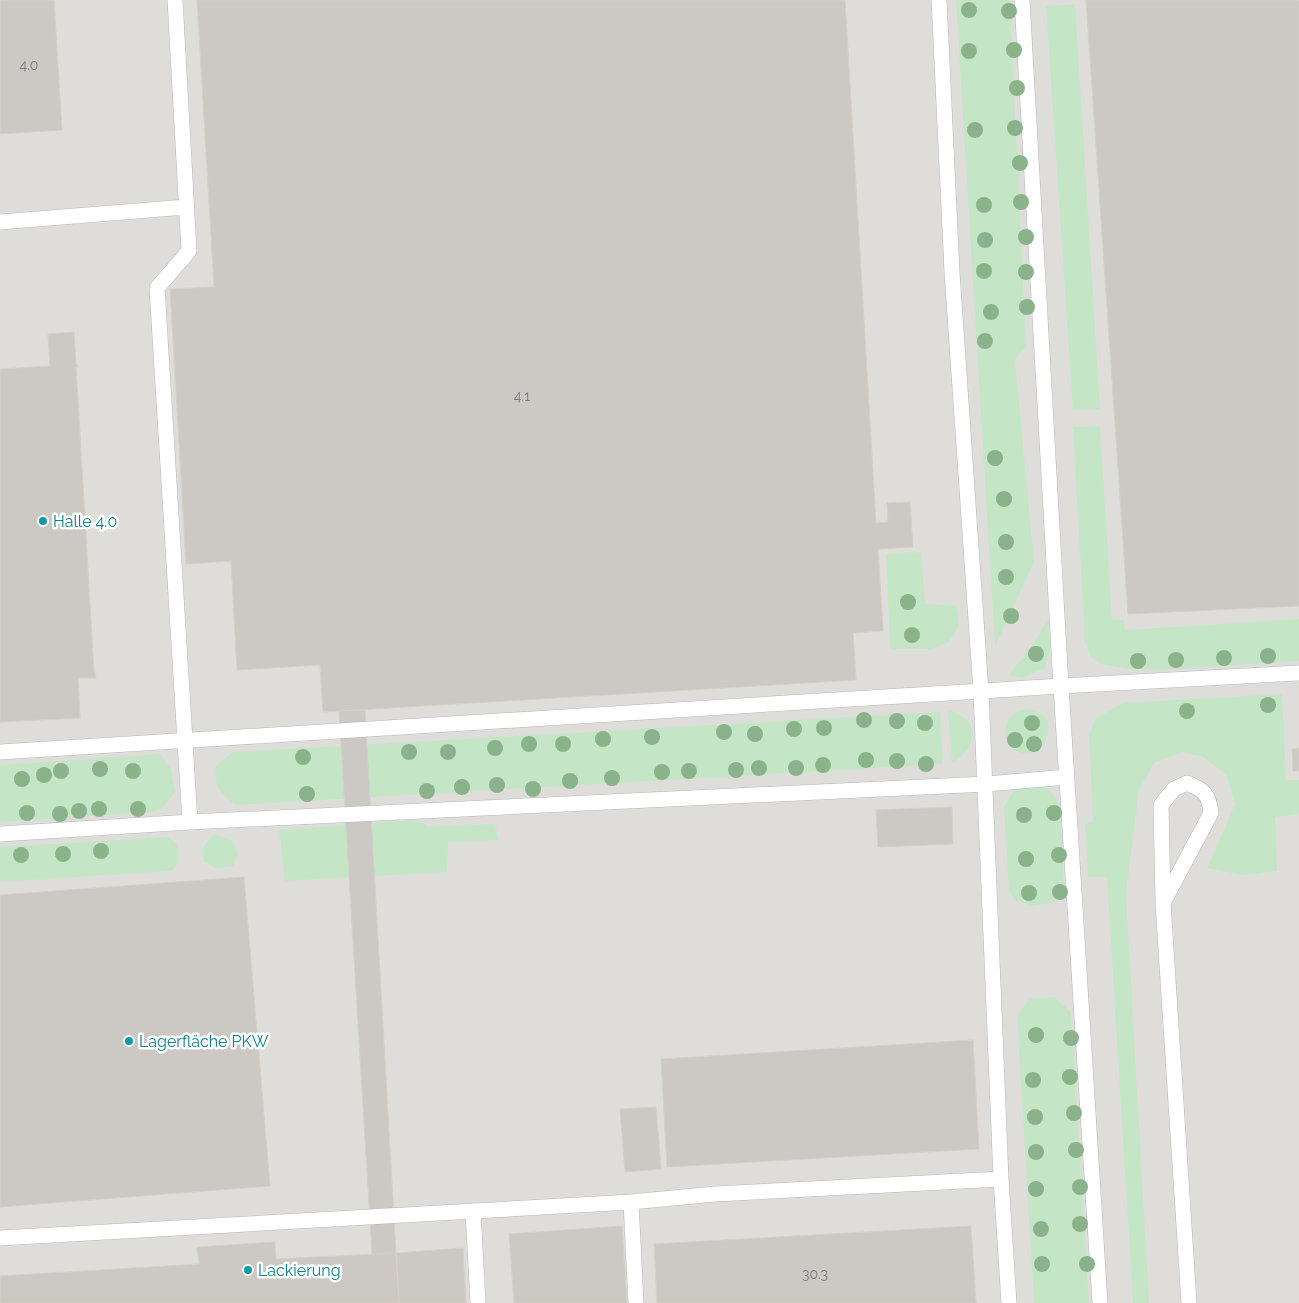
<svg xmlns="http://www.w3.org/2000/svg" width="1299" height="1303" font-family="Raleway,sans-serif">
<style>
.industrial{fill:#dfddd9}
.green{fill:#c5e6c6}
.building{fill:#ccc9c4;stroke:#d5d0c6}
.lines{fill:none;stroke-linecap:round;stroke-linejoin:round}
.service-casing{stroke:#b4b7bb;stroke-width:16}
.service{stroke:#fff;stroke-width:15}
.tree{fill:#8bb38b}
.culture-dot{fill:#0f9aa8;stroke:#fff;stroke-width:2}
.labels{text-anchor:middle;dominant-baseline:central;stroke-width:5;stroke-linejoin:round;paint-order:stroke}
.number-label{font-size:14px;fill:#7a7c7e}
.culture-label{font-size:16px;fill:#0d838f;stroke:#fff;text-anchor:start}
</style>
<rect width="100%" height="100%" fill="#f0eee7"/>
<path class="industrial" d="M0 0H1299V1303H0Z"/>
<path class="green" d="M956 0H1010L1026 346 1015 360 1034 562 995 647Z
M1075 4 1100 409 1073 410 1046 6Z
M1100 426 1112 619 1124 620 1125 630 1299 619V661L1159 670 1128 669 1101 664 1090 656 1085 642 1073 427Z
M921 552 925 604 956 605 959 625 949 642 932 649H890L886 554Z
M1047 620 1051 646 1045 668 1022 678 1009 675 1036 640Z
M1282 694 1286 780H1299V814L1275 817 1277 871 1242 875 1207 868 1235 804 1226 774 1203 757 1182 752 1154 763 1139 790 1126 894 1149 1303H1133L1107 877H1088L1085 824 1093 821 1089 735 1096 718 1123 703Z
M1028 709 1042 714 1048 721C1051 740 1038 760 1016 751 1004 745 1002 726 1010 717 1015 712 1021 710 1028 709Z
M948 710C981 719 980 748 952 762Z
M940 712 943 764 236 805C219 793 214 786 216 766L233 752Z
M160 754 171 769 175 792 162 808 153 812 0 822V765Z
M1026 786C1048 785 1053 790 1061 810L1064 890 1058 899 1051 903 1033 906 1016 901 1009 891 1004 807 1013 792Z
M416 820 428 826 495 824 499 840 448 842 447 872 285 881 279 830Z
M214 834 233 841 238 854 233 866 216 868 204 862 202 851 206 843Z
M169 837 178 845V863L171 871 0 882V847Z
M1054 997 1071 1012 1089 1303H1034L1017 1015 1030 999Z"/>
<path class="building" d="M0 0H54L62 130 0 134Z
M197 0H845L876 523 888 522 887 503 910 502 913 547 878 549 883 631 853 633 856 680 323 712 320 665 237 670 231 561 186 564 170 289 214 287Z
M1086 0H1299V606L1128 614Z
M74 332 76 364 78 367 76 366 94 672H95L96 678H78L80 718 0 722V369L50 366 48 334Z
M365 710 396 1253 372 1254 339 711Z
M1299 748V771H1293L1292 749Z
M952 807 953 844 878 847 876 810Z
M244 877 270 1186 0 1207V895Z
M973 1040 979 1149 667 1167 661 1059Z
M656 1107 661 1169 625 1172 620 1109Z
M622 1226 627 1303H514L509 1234Z
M971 1226 976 1303H657L654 1244Z
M275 1242 276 1259 396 1253 399 1303H0V1276L199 1264 197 1247Z
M463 1248 466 1303H399L396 1253Z"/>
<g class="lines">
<defs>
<path id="service" d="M175 0 189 251 157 288 190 822
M939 0 952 272 981 692 1001 1179 1009 1303
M1022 0 1061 686 1100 1303
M0 222 186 207
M0 752 1061 686 1299 673
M0 834 190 822 986 784 1067 777
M1163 903 1211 813C1209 794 1204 790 1187 783L1174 789 1161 805 1163 903 1189 1303
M473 1211 478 1303
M0 1238 631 1202
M636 1303 631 1202 715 1194 1001 1179"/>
</defs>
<use href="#service" class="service-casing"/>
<use href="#service" class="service"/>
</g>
<g class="tree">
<circle cx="969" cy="10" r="8"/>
<circle cx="1009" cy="11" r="8"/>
<circle cx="1014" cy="50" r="8"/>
<circle cx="969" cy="51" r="8"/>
<circle cx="1017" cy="88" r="8"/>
<circle cx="1015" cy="128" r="8"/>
<circle cx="975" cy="130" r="8"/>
<circle cx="1020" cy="163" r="8"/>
<circle cx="1021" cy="202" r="8"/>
<circle cx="984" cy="205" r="8"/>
<circle cx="1026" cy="237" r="8"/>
<circle cx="985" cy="240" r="8"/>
<circle cx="984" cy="271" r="8"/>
<circle cx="1026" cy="272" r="8"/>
<circle cx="1027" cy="307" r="8"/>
<circle cx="991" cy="312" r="8"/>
<circle cx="985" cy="341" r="8"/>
<circle cx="995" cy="458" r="8"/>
<circle cx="1004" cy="499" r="8"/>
<circle cx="1006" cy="542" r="8"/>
<circle cx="1006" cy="577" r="8"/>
<circle cx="908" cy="602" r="8"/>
<circle cx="1011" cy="616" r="8"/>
<circle cx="912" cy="635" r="8"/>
<circle cx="1036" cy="654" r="8"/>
<circle cx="1268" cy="656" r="8"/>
<circle cx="1224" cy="658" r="8"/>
<circle cx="1176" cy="660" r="8"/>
<circle cx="1138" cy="661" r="8"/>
<circle cx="1268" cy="705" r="8"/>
<circle cx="1187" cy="711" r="8"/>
<circle cx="864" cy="720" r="8"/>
<circle cx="897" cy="721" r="8"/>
<circle cx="925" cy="723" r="8"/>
<circle cx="1032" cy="723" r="8"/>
<circle cx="824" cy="728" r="8"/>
<circle cx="794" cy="729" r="8"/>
<circle cx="724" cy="732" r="8"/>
<circle cx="755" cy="734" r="8"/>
<circle cx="652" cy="737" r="8"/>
<circle cx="603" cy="739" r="8"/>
<circle cx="1015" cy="740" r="8"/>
<circle cx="529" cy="744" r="8"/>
<circle cx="563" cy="744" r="8"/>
<circle cx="1034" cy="744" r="8"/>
<circle cx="495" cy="748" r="8"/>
<circle cx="409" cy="752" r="8"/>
<circle cx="448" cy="752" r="8"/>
<circle cx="303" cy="757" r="8"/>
<circle cx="866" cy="760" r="8"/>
<circle cx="897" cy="761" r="8"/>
<circle cx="926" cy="764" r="8"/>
<circle cx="823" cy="765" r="8"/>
<circle cx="759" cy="768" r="8"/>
<circle cx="796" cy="768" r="8"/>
<circle cx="100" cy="769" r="8"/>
<circle cx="736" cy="770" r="8"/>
<circle cx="61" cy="771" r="8"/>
<circle cx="133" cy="771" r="8"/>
<circle cx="689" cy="771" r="8"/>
<circle cx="662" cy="772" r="8"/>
<circle cx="44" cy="775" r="8"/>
<circle cx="612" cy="778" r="8"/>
<circle cx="22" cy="779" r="8"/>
<circle cx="570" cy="781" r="8"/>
<circle cx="497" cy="785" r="8"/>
<circle cx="462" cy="787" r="8"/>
<circle cx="533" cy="789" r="8"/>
<circle cx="427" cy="791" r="8"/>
<circle cx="307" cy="794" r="8"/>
<circle cx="99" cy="809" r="8"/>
<circle cx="138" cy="809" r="8"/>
<circle cx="79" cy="811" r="8"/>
<circle cx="27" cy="813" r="8"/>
<circle cx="1054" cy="813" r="8"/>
<circle cx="60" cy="814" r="8"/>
<circle cx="1024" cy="815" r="8"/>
<circle cx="101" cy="851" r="8"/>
<circle cx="63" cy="854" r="8"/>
<circle cx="21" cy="855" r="8"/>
<circle cx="1059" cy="855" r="8"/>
<circle cx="1026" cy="859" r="8"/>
<circle cx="1060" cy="892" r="8"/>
<circle cx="1029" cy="893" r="8"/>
<circle cx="1036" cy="1035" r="8"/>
<circle cx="1071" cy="1038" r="8"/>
<circle cx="1070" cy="1077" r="8"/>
<circle cx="1033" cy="1080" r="8"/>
<circle cx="1074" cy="1113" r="8"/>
<circle cx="1035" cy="1117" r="8"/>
<circle cx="1076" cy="1150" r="8"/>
<circle cx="1036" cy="1152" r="8"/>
<circle cx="1080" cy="1187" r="8"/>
<circle cx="1036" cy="1189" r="8"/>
<circle cx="1080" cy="1224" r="8"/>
<circle cx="1041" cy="1229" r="8"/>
<circle cx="1042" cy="1264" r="8"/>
<circle cx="1087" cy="1264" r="8"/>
</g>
<g class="culture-dot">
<circle cx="43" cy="521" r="5"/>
<circle cx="129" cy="1041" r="5"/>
<circle cx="248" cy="1270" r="5"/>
</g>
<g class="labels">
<g class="number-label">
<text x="29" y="65">4.0</text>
<text x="522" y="396">4.1</text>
<text x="815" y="1274">30.3</text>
</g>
<g class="culture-label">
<text x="53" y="521">Halle 4.0</text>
<text x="139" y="1041">Lagerfläche PKW</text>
<text x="258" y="1270">Lackierung</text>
</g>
</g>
</svg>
